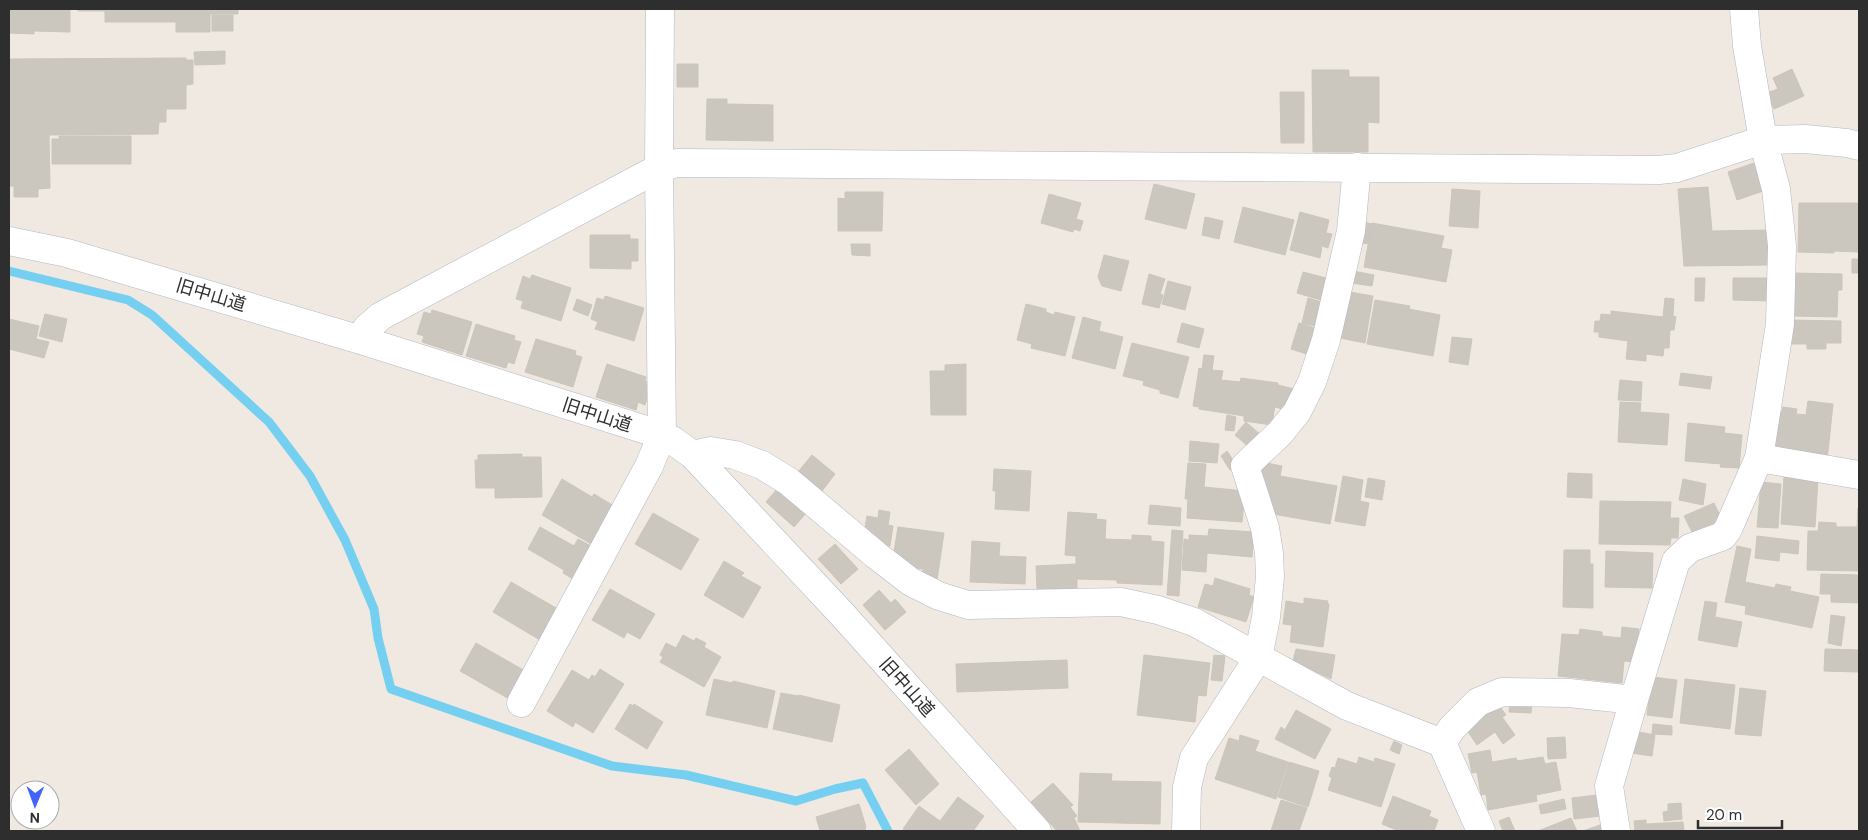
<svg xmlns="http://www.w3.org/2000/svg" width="1868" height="840" font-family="'DM Sans','Noto Sans JP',sans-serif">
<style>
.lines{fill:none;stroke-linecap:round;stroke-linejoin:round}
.stream{stroke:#75cff0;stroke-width:9}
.building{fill:#cbc7bf;stroke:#cbc5ba}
.minor-casing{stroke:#b4b7c1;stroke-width:29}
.minor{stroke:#fff;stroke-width:28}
.labels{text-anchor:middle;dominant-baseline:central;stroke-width:4;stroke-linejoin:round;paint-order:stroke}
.street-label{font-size:18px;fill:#2e2e2e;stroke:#fff}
</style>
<rect width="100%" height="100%" fill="#efe9e1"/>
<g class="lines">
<path class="stream" d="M9 271 128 300 152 315 269 422 310 476 345 540 374 609 378 638 391 689 612 766 686 775 796 801 835 789 863 783 888 831"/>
</g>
<path class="building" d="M9 9H70V32L34 31V34L9 33Z
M78 9H238V14H210V32H176V22H105V11H78Z
M212 15H233V31H212Z
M225 51V64L195 65 194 52Z
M186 58V60H193V84L186 85V109H166V122H159L158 134 49 135 50 188 38 189V197H14V186H9V59Z
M677 64H698V87H677Z
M1792 69 1804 96 1774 109 1767 93 1778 89 1773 78Z
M1312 70H1349V77H1379V123L1368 122V152H1313Z
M1280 92H1304V143H1281Z
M707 99H727V104L773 105V141L706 140Z
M59 136H131V164H52V139H59Z
M1754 163 1763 191 1737 200 1728 172Z
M1154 184 1195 194 1186 229 1145 219Z
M1708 187 1712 231 1768 230V265L1684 266 1678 189Z
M1452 189 1480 191 1478 228 1449 226Z
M845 192H883L882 231H838V198L845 199Z
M1049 194 1081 203 1076 219 1083 221 1080 231 1074 229 1073 232 1041 223Z
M1799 203H1859V252L1834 251V253L1798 252Z
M1243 207 1294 220 1285 255 1234 242Z
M1300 212 1329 220 1326 233 1332 234 1328 248 1322 246 1320 258 1290 250Z
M1205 217 1223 221 1219 239 1202 235Z
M1359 221 1372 224 1369 244 1355 242Z
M1372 223 1444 236 1441 248 1452 250 1446 282 1364 267Z
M590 235H630V239H638V261H631V269L590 268Z
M851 244H870V256L852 255Z
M1104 255 1129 261 1121 291 1102 286 1098 277Z
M1852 259H1859V273H1852Z
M1353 271 1374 275 1372 286 1351 283Z
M1303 272 1326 278 1321 300 1297 293Z
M1792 273 1842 274V290H1838L1837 317 1791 316Z
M1149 274 1165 279 1160 294 1163 295 1159 308 1142 304Z
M532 275 571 288 561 321 521 308 523 301 516 299 523 276 530 279Z
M1695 278H1705L1704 301H1695Z
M1733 278H1769V301L1733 300Z
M1168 281 1191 287 1185 310 1162 304Z
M1344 291 1373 296 1365 343 1335 337Z
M605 296 644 308 634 341 595 329 598 322 591 319 597 298 604 300Z
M1308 298 1325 303 1319 327 1302 323Z
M1665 298 1674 299 1673 316 1676 317 1674 330H1670L1669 348H1664L1663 356 1646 354V361L1626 359 1628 341 1599 337V332H1594L1595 321H1600L1601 314 1611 315V311L1663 317Z
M577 299 592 305 588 316 573 310Z
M1375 300 1410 306 1409 309 1440 315 1433 356 1367 344Z
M1026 304 1046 309V312L1054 315 1055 312 1075 317 1065 356 1031 348 1032 344 1017 340Z
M432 310 472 322 462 355 422 342 424 336 417 334 424 312 431 314Z
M45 314 67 319 62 342 39 336Z
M1083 317 1101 322 1099 331 1123 337 1115 369 1072 358Z
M9 319 39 326 36 339 49 342 44 358 9 349Z
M1790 320 1841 321V343H1826V349H1807V344H1790Z
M1182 323 1204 329 1199 348 1177 342Z
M1299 323 1318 329 1310 355 1291 349Z
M476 324 515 336 514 340 521 342 514 364 508 362 506 368 466 356Z
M1452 337 1472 339 1468 365 1449 362Z
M536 339 576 351 575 355 582 357 573 387 525 372Z
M1132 343 1189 357 1178 398 1160 393V390L1143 385 1144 381 1123 376Z
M1204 355 1214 356 1212 370 1223 371 1221 380 1240 382 1241 378 1278 383 1272 425 1244 421V416L1199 409V407L1193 406 1199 368 1202 369Z
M607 364 646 377 645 381 652 384 645 405 638 402 636 410 596 397Z
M966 364V415H931L930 371H945V365Z
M1681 373 1712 377 1710 389 1679 385Z
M1620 380 1642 382 1641 401 1618 400Z
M1278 385 1298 390 1287 410 1275 407Z
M1808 401 1833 404 1827 461 1772 449 1776 411 1782 412 1783 407 1797 409 1796 414 1806 415Z
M1620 402 1641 403 1640 412 1669 414 1667 445 1618 442Z
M1227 415 1236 417 1234 431 1225 430Z
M1246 422 1262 436 1251 449 1235 435Z
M1688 423 1725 427 1724 433 1742 435 1739 468 1720 467 1721 464 1685 461Z
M1190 441 1219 444 1217 463 1189 461Z
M1227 451 1237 466 1230 470 1221 456Z
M522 454V457H541L542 497 495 498V488H476L475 460H478V455Z
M812 455 835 474 822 491 798 472Z
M1261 462 1282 466 1280 476 1337 486 1330 524 1267 513 1259 473Z
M1188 463 1206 464 1204 487 1245 491 1242 522 1187 518 1188 499H1185Z
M994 469 1031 471 1029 511 995 509 996 491H993Z
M1568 473 1592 474V498L1567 497Z
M1343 476 1363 480 1360 501 1369 503 1365 526 1335 521Z
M1784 477 1818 479 1815 527 1781 524Z
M1368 478 1385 481 1382 500 1365 497Z
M562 479 592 497 594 494 619 509 598 548 542 515Z
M1683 479 1706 484 1703 505 1679 500Z
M1761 482 1781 484 1778 528 1757 527Z
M777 489 807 512 794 527 766 502Z
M1600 501 1671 502 1670 518H1679L1678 538H1671L1670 545 1599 544Z
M1714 503 1722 520 1692 532 1684 516Z
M1150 505 1181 508 1180 526 1148 524Z
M1858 508 1859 571 1807 570 1808 531H1818L1819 522 1836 523V527H1857Z
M879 510 890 512 888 525 893 526 890 546 876 544 864 534 867 516 878 518Z
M1068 512 1097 514 1096 519 1106 520 1105 539 1132 540V535L1151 536V541L1164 542 1162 585 1117 583V580L1077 579V588L1037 590 1036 566 1076 564V556L1065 555Z
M653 513 699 539 681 570 635 544Z
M540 527 574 546 578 539 600 551 581 584 563 573 564 570 528 549Z
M898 527 944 533 937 580 922 578 923 569 902 566 893 558Z
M1209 529 1254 532 1252 557 1207 553 1206 572 1182 570 1184 539 1189 540V535L1208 536Z
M1172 530 1183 531 1179 596 1167 595Z
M1757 536 1799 541 1798 554 1780 552 1779 561 1755 558Z
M972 541 1000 543 999 556 1026 557 1025 584 970 582Z
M835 544 858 569 841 584 818 559Z
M1737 546 1751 549 1745 582 1775 588 1776 584 1791 587 1790 591 1819 597 1812 628 1745 614 1746 606 1725 602Z
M1564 550H1590V564H1593V608L1563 607Z
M1606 551 1653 553 1652 588 1605 587Z
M724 561 744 573 741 576 761 587 743 618 704 595Z
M1821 574 1859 575V603L1831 602V594H1820Z
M1215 578 1250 589 1249 595 1254 597 1246 622 1198 607 1205 584 1213 586Z
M511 582 563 612 545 643 493 612Z
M610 589 655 614 640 639 627 632 624 638 592 620Z
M879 590 891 603 895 599 906 612 885 630 863 605Z
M1304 598 1328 601 1327 604H1329L1323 647 1290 642 1292 625 1283 624 1286 601 1304 604Z
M1705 601 1717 603 1715 617 1742 622 1737 647 1698 640Z
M1831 615 1845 617 1841 646 1828 643Z
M1622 627 1639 629 1635 662 1624 661 1622 683 1558 676 1562 634 1579 635 1580 629 1602 632V636L1621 638Z
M683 635 694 641 696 638 706 643 704 647 721 657 704 687 660 662 663 657 660 655 666 643 676 648Z
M476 643 527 672 511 700 460 671Z
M1296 649 1335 655 1331 679 1293 661Z
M1825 649 1859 650V672L1824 671Z
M1144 655 1210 663 1206 696 1198 695 1195 722 1137 715Z
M1214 655 1225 656 1222 681 1211 680Z
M1067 660 1068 688 957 692 956 664Z
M600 669 624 684 593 733 575 722 573 727 547 711 572 670 589 680 592 675 595 677Z
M1652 677 1677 680 1672 718 1647 715Z
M714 679 733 683V681L775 691 767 728 706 715Z
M1685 679 1735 685 1730 729 1680 723Z
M1740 688 1766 691 1761 736 1735 734Z
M781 693 798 696 799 695 840 705 832 742 773 729Z
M1495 700 1506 715 1502 717 1515 735 1503 744 1495 732 1477 745 1462 723Z
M1510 702 1532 703 1531 713 1509 712Z
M630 704 633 706 634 704 663 722 647 749 615 729Z
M1296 710 1331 729 1315 759 1275 739 1281 727 1285 730Z
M1653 724 1672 726V735L1652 734Z
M1627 730 1655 735 1652 756 1624 752Z
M1240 735 1259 741 1255 751 1288 762 1276 799 1215 779 1229 738 1239 741Z
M1565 737 1566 758 1548 759 1547 738Z
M1394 741 1402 745 1399 754 1390 750Z
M909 749 939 784 916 805 885 770Z
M1490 750 1492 762 1516 758 1517 761 1543 757 1545 764 1556 762 1561 790 1536 795 1537 801 1488 810 1486 794 1481 795 1477 772 1472 773 1468 754Z
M1359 757 1374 762 1375 758 1395 764 1381 807 1328 790 1332 778 1329 776 1332 767 1335 768 1338 758 1357 764Z
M1289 762 1319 771 1308 807 1278 797Z
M1080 773 1112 774 1111 781 1161 782 1160 824 1078 822Z
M1053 783 1073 805 1070 807 1077 816 1074 818 1080 831H1057L1031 802Z
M1597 795 1600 816 1574 819 1572 798Z
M1393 796 1431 811 1429 816 1438 820 1434 831 1424 829 1423 831H1399L1382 824Z
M958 797 984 816 973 831H907L903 829 919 806 940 821Z
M1564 799 1566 809 1541 814 1539 805Z
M1281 800 1307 808 1299 831H1271Z
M1681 803 1682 819 1664 821 1663 812 1668 811V804Z
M859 804 866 827 865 828 866 831H820L816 817Z
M1509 817 1515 831H1503L1499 821Z
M1571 818 1577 831H1538Z
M1646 820V824L1683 822 1684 831H1635L1634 821Z
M1600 825 1602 831H1583Z"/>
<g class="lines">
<defs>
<path id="minor" d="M9 241 67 253 361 340 662 435 672 440 693 455 841 613 1037 831
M361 340 367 328 381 316 659 168 677 163 1659 170 1677 168 1763 140 1805 139 1847 143 1859 146
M693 455 711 451 735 455 762 465 788 481 876 555 911 582 939 596 968 605 1121 602 1158 610 1194 622 1347 706 1442 743 1481 831
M1759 458 1859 475
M521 703 649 466 662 435 659 168 660 9
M1442 743 1452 728 1478 702 1502 692 1569 693 1634 700 1676 561 1690 548 1723 536 1728 529 1759 458 1780 324 1782 246 1776 189 1763 140 1747 46 1744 9
M1186 831 1187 787 1194 758 1258 658 1266 617 1270 577 1269 553 1265 528 1245 466 1280 433 1297 412 1312 382 1326 340 1351 231 1357 167
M1616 831 1609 786 1634 700"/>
</defs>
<use href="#minor" class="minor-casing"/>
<use href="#minor" class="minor"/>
</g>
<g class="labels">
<g class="street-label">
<text transform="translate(211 295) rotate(17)">旧中山道</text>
<text transform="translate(597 415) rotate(18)">旧中山道</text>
<text transform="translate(907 687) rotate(48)">旧中山道</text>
</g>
</g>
<rect width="1868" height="840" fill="none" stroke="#2e2e2e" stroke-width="20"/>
<g transform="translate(35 805) rotate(181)"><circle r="24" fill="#ffffff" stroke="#ababab"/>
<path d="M0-4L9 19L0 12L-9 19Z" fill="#4264fb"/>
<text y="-8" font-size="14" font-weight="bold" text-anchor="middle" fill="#2e2e2e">N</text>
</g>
<path d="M1698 820v8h84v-8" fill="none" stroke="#2e2e2e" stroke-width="2.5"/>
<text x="1706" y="820" font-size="15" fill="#2e2e2e" stroke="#ffffff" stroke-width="4" paint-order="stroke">20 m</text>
</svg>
